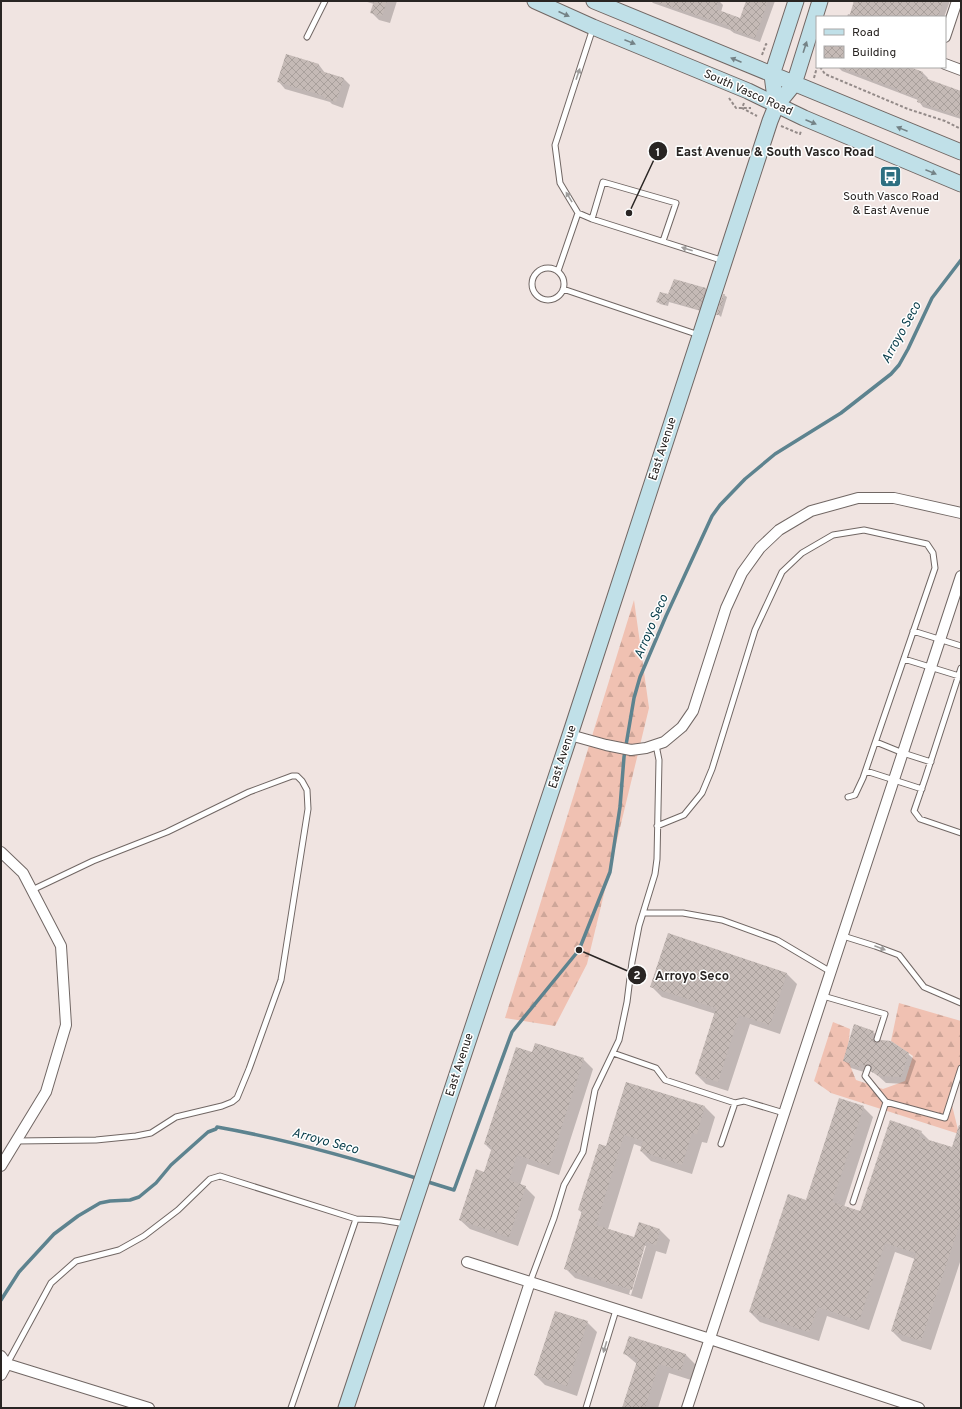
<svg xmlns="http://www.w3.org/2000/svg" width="962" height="1409" font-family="Overpass,sans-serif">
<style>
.forest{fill:url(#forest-firs)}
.shadow{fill:#0003;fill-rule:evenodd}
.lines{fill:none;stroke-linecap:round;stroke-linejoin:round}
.stream{stroke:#5d838f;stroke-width:3.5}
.building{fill:url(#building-cross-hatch)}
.lane-casing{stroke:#716764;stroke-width:7}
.street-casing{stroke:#716764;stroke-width:12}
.secondary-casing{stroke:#716764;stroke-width:17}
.path{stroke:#938a88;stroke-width:2;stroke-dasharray:3 2;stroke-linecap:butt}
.lane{stroke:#fff;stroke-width:5}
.street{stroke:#fff;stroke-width:10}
.secondary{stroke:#c0e0e8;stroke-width:15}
.oneway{fill:#748286}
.oneway2{fill:#9f9d9c}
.labels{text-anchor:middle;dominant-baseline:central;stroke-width:3;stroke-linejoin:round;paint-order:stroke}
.street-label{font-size:12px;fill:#292523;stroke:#fff}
.poi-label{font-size:12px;fill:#292523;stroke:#fff}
.water-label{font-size:13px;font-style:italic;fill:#073c49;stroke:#fff}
.leader{fill:none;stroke:#292523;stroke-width:1.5}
.callout-dot{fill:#292523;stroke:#fff;stroke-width:1.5}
.mark-label{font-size:12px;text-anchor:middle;font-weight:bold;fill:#fff}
.callout-label{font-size:13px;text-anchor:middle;font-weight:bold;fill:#292523;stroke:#fff;stroke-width:3;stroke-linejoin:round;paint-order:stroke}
</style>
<defs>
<pattern id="forest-firs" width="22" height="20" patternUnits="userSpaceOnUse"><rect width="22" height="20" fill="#f0c1b2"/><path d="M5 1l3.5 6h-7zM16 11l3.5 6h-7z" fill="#cea699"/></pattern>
<pattern id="building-cross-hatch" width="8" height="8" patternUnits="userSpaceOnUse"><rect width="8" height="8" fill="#c5bab6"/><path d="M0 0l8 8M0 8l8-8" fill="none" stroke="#a9a09c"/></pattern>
</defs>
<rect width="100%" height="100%" fill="#f0e4e1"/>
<path class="forest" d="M634 600 649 708 587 964 555 1026 505 1018Z
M899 1003 961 1021V1063L950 1097 959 1134 831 1093 814 1081 833 1022 850 1029 847 1058 856 1080 883 1089 905 1081 913 1056 891 1041Z"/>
<path class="shadow" d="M364 1H397L390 23 379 20 371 12 374 4Z
M651 1H719L723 5 721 12 741 19 747 1H775L760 42 734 33 730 30 653 3Z
M855 1H950L944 17H847L848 14 851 15Z
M286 56 319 65 325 73 343 78 350 85 343 108 332 104 330 102 285 89 279 82Z
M838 67H906L923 73 928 78 927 80 961 92V119L923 107 918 100 842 71Z
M705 289 708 291 701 311 669 302 668 306 660 304 658 302 669 296Z
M724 295 727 297 721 317 718 314Z
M787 974 797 984 780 1034 750 1024 728 1091 706 1084 696 1074 716 1014 662 997 651 986Z
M873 1032 881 1039 880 1040 891 1042 908 1054 916 1061 908 1084 886 1083 874 1072 873 1073 868 1069 867 1073 851 1068 844 1060Z
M533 1053 583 1059 593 1069 559 1175 527 1164 520 1185 525 1187 535 1197 518 1246 470 1229 460 1220 484 1173 492 1151 485 1144Z
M626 1083 705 1107 715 1117 707 1143 702 1142 692 1174 651 1161 641 1151 642 1147 634 1144 608 1229 635 1238 639 1224 660 1230 670 1240 666 1254 656 1251 642 1299 575 1278 565 1268 582 1213 579 1210 607 1148ZM644 1246H646L631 1295 629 1294Z
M863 1107 873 1117 844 1207 860 1212 921 1132 931 1142 952 1149 961 1146V1259L931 1350 902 1341 892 1331 915 1259 895 1252 869 1330 827 1316 819 1341 760 1322 750 1312 806 1201Z
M587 1322 597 1332 577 1396 545 1385 535 1375Z
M630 1337 686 1355 696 1365 691 1380 669 1373 658 1408H623L637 1364 625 1354Z"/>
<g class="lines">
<path class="stream" d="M425 1181 454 1190 512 1032 579 950 610 872 620 807 624 757 634 698 640 677 666 616 712 516 720 505 745 479 775 454 841 413 891 374 899 365 908 349 932 298 961 260
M1 1300 19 1272 54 1234 78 1216 100 1203 110 1201 130 1200 139 1197 156 1183 171 1165 208 1132 216 1129 217 1127C285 1139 353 1158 419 1179"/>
</g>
<path class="building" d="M374 1H387L382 16 370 13Z
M660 1H718L716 9 740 18 746 1H768L755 38 728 28 729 26 659 3Z
M854 1H943L938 17H849Z
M286 54 319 64 318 70 344 78 336 102 324 98V96L277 82Z
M841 67H910L923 72 922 77 961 91V117L917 102 918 98 897 91 898 89 868 79 869 78 841 68Z
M674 279 706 288 699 310 667 300 666 305 656 302 660 292 668 294Z
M723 294H725L719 315H716Z
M668 933 787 973 770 1025 739 1015 718 1082 695 1074 716 1008 650 987Z
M854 1024 874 1031 870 1038H873L875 1043 879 1042 881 1040 891 1041 909 1053 901 1077 878 1076 871 1071 872 1067 870 1064H867L865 1066 861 1063 859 1067 843 1061Z
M535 1043 584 1058 549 1166 517 1155 509 1180 526 1186 509 1237 459 1220 476 1169 484 1172 492 1147 484 1144 516 1047 532 1052Z
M626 1082 705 1106 697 1134 692 1133 682 1165 640 1151 643 1141 624 1135 596 1225 634 1237 639 1222 660 1229 656 1245 646 1242 632 1290 564 1269 582 1211 578 1210 599 1144 606 1146Z
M839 1098 864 1106 832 1202 860 1211 890 1120 922 1131 919 1137 952 1147 959 1125H961V1220L921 1341 891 1331 916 1253 885 1243 859 1321 818 1307 809 1332 749 1312 788 1194 806 1200Z
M555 1311 588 1321 567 1386 534 1375Z
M629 1336 686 1354 681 1371 659 1364 645 1408H622L638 1358 623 1354Z"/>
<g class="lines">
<defs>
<path id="lane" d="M593 28 555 145 560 183 578 213 592 219 724 261
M307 37 325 1
M592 219 603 182 676 203 663 241
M532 284a16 16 0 1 1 32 0a16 16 0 1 1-32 0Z
M558 271 578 213
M563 289 699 335
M913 631 961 646
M904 659 959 676
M961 668 925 779 914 811 920 819 961 833
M876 742 903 753 931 762
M866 771 922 789
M657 826 684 815 702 793 712 769 755 630 782 572 802 553 833 535 864 530 927 544 933 553 935 568 863 778 855 795 848 797
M643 913H683L722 920 777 940 831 972
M843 936 875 946 899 955 924 987 961 1003
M823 996 885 1014 877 1039
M613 1053 656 1068 665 1080 735 1103 744 1101 784 1113
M886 1102 945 1118 961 1068
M16 1141 96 1140 136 1136 151 1133 176 1117 222 1106 232 1102 237 1098 249 1069 281 980 308 809 307 790 302 781 297 776H292L249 792 167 832 93 861 32 890
M721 1144 735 1103
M853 1202 886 1102 865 1076 868 1068
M530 1282 554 1218 564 1185 583 1152 595 1090 619 1040 627 1002 632 962 639 926 655 874 657 859 659 760 656 745
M7 1364 51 1283 76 1261 119 1250 144 1236 178 1210 210 1179 220 1176 356 1219 381 1220 406 1224
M291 1408 356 1219
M586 1408 616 1310"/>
<path id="street" d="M945 37 957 1
M945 64 961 70
M570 735 606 745 631 750 646 748 664 742 682 727 693 711 726 608 742 573 760 548 779 530 811 511 858 498H894L961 513
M1 852 23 873 61 946 66 1025 46 1092 1 1166
M467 1262 710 1339 919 1408
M1 1356 7 1364 1 1375
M7 1364 149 1408
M489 1408 530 1282
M687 1408 961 576"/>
<path id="secondary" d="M535 1 593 27 748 91 804 118 961 184
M594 1 961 152
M776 106 772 75 796 1
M346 1408 570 735 770 121 776 106 794 84 820 1"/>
</defs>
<use href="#lane" class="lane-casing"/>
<use href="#street" class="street-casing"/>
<use href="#secondary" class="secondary-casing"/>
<path class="path" d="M762 55 766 44 767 45
M820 67 825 74 908 109 945 121 961 129
M814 78 817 67
M729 98 736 108H751
M744 103 742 108 757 116
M781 126 800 134 801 131"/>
<use href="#lane" class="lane"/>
<use href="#street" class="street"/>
<use href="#secondary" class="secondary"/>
</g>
<defs><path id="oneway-solid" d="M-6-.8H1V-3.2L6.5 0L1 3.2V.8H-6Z"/></defs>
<g class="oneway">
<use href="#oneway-solid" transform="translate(564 14) rotate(24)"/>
<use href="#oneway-solid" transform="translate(630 42) rotate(22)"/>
<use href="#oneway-solid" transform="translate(805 47) rotate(-72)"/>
<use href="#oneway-solid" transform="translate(736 60) rotate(-157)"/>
<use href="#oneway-solid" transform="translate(811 122) rotate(23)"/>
<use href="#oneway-solid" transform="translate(902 129) rotate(-158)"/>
<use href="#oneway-solid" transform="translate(931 172) rotate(22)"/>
</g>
<g class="oneway2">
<use href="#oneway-solid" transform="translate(578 74) rotate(-71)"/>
<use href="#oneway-solid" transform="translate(569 197) rotate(-121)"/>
<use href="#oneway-solid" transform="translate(687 249) rotate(-162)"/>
<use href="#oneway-solid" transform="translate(880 948) rotate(21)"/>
<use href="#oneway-solid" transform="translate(605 1347) rotate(107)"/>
</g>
<defs>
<symbol id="bus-square" viewBox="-11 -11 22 22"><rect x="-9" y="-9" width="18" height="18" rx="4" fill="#2d6f81" stroke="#fff"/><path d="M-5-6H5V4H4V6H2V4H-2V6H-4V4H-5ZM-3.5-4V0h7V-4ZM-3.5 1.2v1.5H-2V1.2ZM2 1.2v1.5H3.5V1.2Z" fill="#fff"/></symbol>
</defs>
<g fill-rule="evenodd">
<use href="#bus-square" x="878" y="164" width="25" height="25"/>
</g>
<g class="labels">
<g class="street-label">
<text transform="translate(748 93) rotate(24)">South Vasco Road</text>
<text transform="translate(663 449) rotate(-72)">East Avenue</text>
<text transform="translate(563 757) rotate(-72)">East Avenue</text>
<text transform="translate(460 1065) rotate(-72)">East Avenue</text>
</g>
<g class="poi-label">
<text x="891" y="197">South Vasco Road<tspan x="891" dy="14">&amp; East Avenue</tspan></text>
</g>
<g class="water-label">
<text transform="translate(902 333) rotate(-61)">Arroyo Seco</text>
<text transform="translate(652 627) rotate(-67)">Arroyo Seco</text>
<text transform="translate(325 1142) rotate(15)">Arroyo Seco</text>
</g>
</g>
<path class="leader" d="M629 213L658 151M579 950L637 975"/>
<g class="callout-dot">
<circle cx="629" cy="213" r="4"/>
<circle cx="579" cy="950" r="4"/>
<circle cx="658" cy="151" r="10"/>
<circle cx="637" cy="975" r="10"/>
</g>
<g class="mark-label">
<text x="658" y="156">1</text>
<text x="637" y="979">2</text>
</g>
<g class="callout-label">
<text x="775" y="156">East Avenue &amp; South Vasco Road</text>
<text x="692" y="980">Arroyo Seco</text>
</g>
<rect width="962" height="1409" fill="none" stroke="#292523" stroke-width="4"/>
<rect x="816" y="16" width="130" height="52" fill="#ffffff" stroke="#a9a8a7"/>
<rect x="824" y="29" width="20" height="6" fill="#c0e0e8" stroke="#a9a8a7"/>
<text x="852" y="36" font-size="12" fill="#292523">Road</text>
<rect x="824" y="46" width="20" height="12" fill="url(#building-cross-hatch)" stroke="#a9a8a7"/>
<text x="852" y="56" font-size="12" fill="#292523">Building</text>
</svg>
